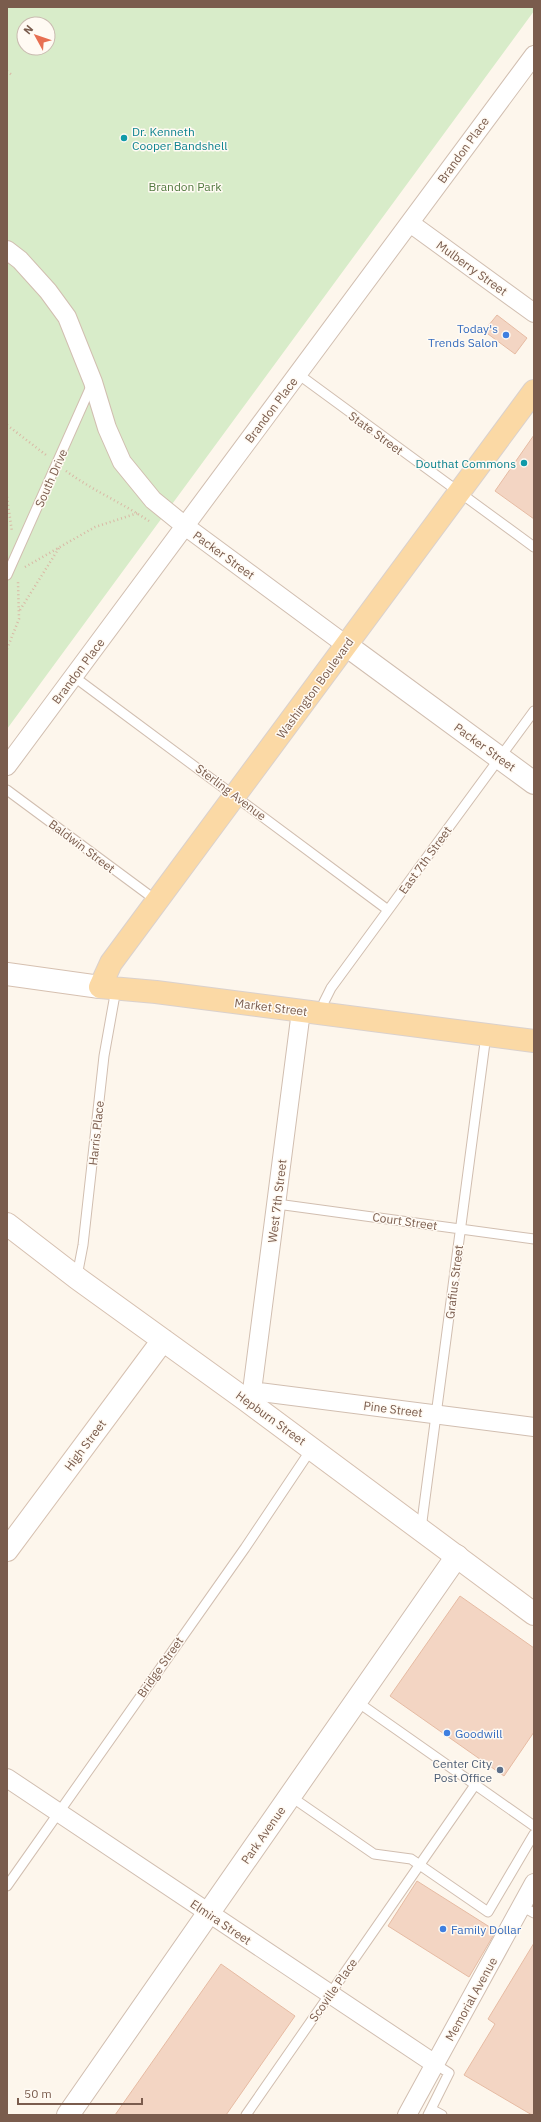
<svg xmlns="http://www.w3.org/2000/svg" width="541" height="2122" font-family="'IBM Plex Sans',sans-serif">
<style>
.green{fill:#d8ecc9;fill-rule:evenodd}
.building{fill:#f3d5c3;stroke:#e6bba3}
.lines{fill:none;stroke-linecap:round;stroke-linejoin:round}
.service-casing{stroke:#d1beb0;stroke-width:11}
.minor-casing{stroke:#d1beb0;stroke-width:20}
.tertiary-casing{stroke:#d1beb0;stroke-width:24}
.secondary-casing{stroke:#d6c0b0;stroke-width:24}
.primary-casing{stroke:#dad1cd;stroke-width:24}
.path{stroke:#d9b8a5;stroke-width:2.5;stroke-dasharray:1 3;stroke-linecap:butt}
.service{stroke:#fff;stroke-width:9}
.minor{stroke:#fff;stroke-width:18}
.tertiary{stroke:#fff;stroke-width:22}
.secondary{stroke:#fff;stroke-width:22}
.primary{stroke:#fbd9a5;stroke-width:22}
.culture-dot{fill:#0f9aa8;stroke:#fffaf3;stroke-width:1.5}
.shop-dot{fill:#3f7fe0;stroke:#fffaf3;stroke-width:1.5}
.service-dot{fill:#5c6f8a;stroke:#fffaf3;stroke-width:1.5}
.labels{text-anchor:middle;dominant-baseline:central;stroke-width:3;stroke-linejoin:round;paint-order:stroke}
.culture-label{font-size:12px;fill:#0d838f;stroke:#fffaf3;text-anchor:start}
.street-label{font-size:12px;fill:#7a5c4d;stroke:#fffaf3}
.park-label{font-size:12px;fill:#537a41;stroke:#fffaf3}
.shop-label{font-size:12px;fill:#366cbe;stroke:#fffaf3;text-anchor:start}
.service-label{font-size:12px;fill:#4e5e75;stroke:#fffaf3;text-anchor:end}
</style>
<rect width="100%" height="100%" fill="#fdf6ec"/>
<path class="green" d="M7 7H534V11L7 729ZM24 24H48V48H24Z"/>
<path class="building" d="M497 315 527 338 515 354 484 331Z
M534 435V519L495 491Z
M460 1596 534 1648V1732L504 1776 390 1696Z
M417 1881 496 1931 469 1977 388 1926Z
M534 1943V2115H532L464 2075 495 2024 488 2019Z
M221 1964 295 2016 226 2115H115Z"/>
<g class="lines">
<defs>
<path id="service" d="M298 374 534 547
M7 575 92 384
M73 676 388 910
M7 790 157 901
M322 1013 324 1002 331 988 534 711
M277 1204 534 1239
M77 1276 83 1245 104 1056 116 989
M421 1529 486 1035
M356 1701 534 1826
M290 1796 374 1854 411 1859 488 1912 534 1834
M7 1886 245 1548 312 1448
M521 1906 534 1913
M431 2109 442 2115
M246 2115 475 1785
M428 2115 449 2073 435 2064"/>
<path id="minor" d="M410 223 534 313
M7 250 20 260 48 291 67 317 93 382 107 428 122 462 153 500 185 526 346 645
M7 766 534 55
M252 1391 534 1427
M246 1400 252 1391 301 1011
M7 1778 435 2064
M407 2115 534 1883"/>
<path id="tertiary" d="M346 645 534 783
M68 2115 457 1556"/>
<path id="secondary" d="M7 974 100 987
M7 1224 77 1278 246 1400 534 1614
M7 1550 163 1340"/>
<path id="primary" d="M534 391 111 963 100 987 156 992 534 1041"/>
</defs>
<use href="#service" class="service-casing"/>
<use href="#minor" class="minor-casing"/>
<use href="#tertiary" class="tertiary-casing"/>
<use href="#secondary" class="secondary-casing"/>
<use href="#primary" class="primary-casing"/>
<path class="path" d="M7 71 13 76
M7 425 46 455
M66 471C92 490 122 503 149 521
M7 497 12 532
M25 567 95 527 138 513
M20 610 59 548
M7 649 19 619 18 582"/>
<use href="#service" class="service"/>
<use href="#minor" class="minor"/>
<use href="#tertiary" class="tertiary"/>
<use href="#secondary" class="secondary"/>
<use href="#primary" class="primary"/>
</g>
<g class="culture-dot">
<circle cx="124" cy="138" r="4"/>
<circle cx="524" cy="463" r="4"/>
</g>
<g class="shop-dot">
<circle cx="506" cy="335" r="4"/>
<circle cx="447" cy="1733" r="4"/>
<circle cx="443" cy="1929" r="4"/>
</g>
<circle class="service-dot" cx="500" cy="1770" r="4"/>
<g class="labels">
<g class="culture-label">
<text x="132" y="131">Dr. Kenneth<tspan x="132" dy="14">Cooper Bandshell</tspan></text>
<text x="516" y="463" text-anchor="end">Douthat Commons</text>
</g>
<g class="street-label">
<text transform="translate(463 150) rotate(-54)">Brandon Place</text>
<text transform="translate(472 268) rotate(36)">Mulberry Street</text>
<text transform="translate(271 410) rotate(-53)">Brandon Place</text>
<text transform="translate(376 433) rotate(36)">State Street</text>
<text transform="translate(51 478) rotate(-66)">South Drive</text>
<text transform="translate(224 555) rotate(36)">Packer Street</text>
<text transform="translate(78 671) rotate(-53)">Brandon Place</text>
<text transform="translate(315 688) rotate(-54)">Washington Boulevard</text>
<text transform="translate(485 747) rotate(36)">Packer Street</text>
<text transform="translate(231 792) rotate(37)">Sterling Avenue</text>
<text transform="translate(82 846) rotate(37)">Baldwin Street</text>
<text transform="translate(425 860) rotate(-54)">East 7th Street</text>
<text transform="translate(271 1007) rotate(7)">Market Street</text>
<text transform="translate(96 1133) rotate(-84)">Harris Place</text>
<text transform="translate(277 1201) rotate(-83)">West 7th Street</text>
<text transform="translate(405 1221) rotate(8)">Court Street</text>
<text transform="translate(454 1282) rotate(-83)">Grafius Street</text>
<text transform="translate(393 1409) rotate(7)">Pine Street</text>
<text transform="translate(271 1418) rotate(36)">Hepburn Street</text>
<text transform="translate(85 1445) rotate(-53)">High Street</text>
<text transform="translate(160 1667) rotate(-55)">Bridge Street</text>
<text transform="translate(263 1835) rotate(-55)">Park Avenue</text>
<text transform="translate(221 1922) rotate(34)">Elmira Street</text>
<text transform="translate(333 1990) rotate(-55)">Scoville Place</text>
<text transform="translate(471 1999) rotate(-61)">Memorial Avenue</text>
</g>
<g class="park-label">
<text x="185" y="186">Brandon Park</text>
</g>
<g class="shop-label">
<text x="498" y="328" text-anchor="end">Today's<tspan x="498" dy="14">Trends Salon</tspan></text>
<text x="455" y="1733">Goodwill</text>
<text x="451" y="1929">Family Dollar</text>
</g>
<g class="service-label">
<text x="492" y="1763">Center City<tspan x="492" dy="14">Post Office</tspan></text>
</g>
</g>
<rect width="541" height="2122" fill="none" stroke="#7a5c4d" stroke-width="16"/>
<g transform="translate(36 36) rotate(310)"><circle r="19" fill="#fffaf3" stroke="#cabbb1"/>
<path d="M0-3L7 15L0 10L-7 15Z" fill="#e76f51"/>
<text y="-6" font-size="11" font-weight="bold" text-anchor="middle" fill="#7a5c4d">N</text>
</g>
<path d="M18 2098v6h124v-6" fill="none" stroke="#7a5c4d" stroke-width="2"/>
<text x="24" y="2098" font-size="12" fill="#7a5c4d" stroke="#fffaf3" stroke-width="3" paint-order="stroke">50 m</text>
</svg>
